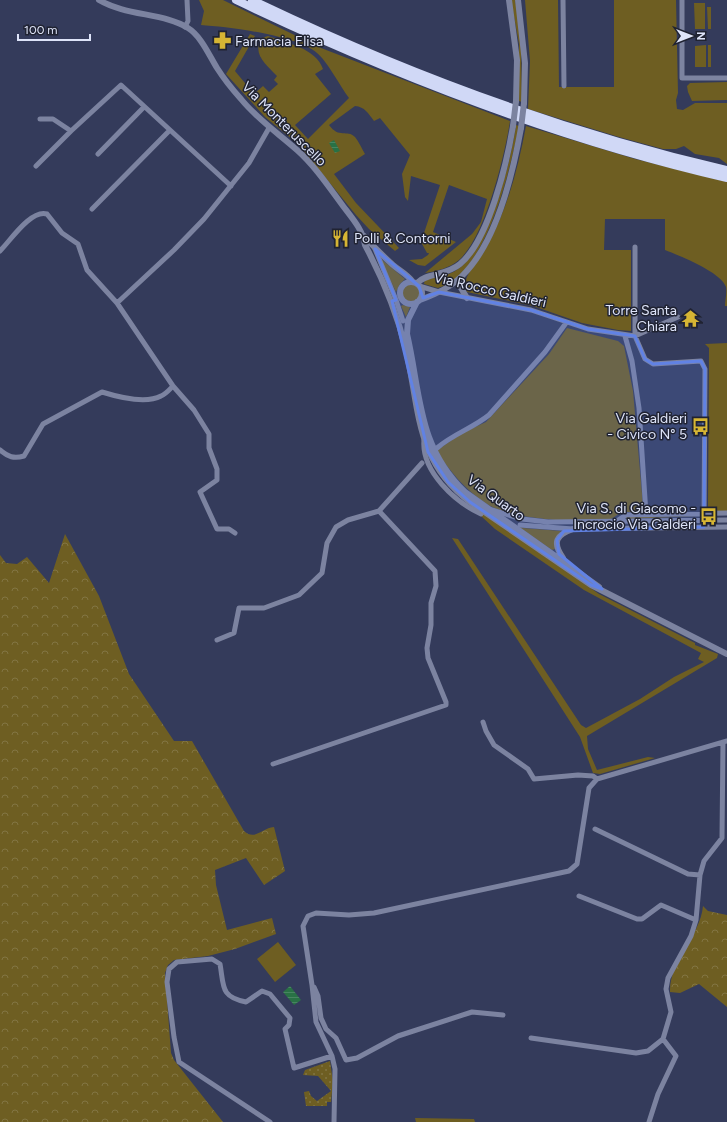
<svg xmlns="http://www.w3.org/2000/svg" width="727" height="1122" font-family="Figtree,sans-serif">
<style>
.green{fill:#6e5e22}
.forest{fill:url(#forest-crowns)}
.garden{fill:url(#garden-dots)}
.water{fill:url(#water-rules)}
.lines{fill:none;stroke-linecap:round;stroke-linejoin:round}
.minor{stroke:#7c83a0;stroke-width:5}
.tertiary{stroke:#7c83a0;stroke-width:6}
.trunk{stroke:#d0d8f6;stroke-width:8}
.tertiary-bridge{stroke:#7c83a0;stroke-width:6}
.marked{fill:#6182e4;fill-opacity:0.2;stroke:#6182e4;stroke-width:3;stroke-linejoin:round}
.labels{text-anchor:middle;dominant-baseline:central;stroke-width:3;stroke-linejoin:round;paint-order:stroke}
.poi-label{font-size:14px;fill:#dee4f9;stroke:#202332;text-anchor:end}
.street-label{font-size:14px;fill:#dee4f9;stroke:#202332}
</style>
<defs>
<pattern id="forest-crowns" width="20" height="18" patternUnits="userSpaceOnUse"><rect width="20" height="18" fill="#6e5e22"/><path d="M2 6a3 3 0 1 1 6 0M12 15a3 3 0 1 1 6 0" fill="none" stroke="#827543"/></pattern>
<pattern id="garden-dots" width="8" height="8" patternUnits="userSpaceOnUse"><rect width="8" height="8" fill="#6e5e22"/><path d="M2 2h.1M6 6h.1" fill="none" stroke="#827543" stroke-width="1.8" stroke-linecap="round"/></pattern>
<pattern id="water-rules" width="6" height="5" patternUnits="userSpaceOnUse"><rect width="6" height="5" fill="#297145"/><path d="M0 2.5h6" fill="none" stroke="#488561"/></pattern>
</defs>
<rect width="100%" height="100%" fill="#343b5b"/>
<path class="green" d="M199 0H223L321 48 510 121C505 155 485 237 459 260 449 268 438 271 425 273L472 234 481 222 487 199 449 185 433 232 456 242 425 266 418 265 409 260 422 259 428 255 429 253H427L421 242 440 185 411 176 408 201 405 197 402 174 410 155 380 118 374 121C368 113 365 107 355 106L329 125C339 139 347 129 355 137 359 142 362 149 365 154L334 174 356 203 399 248 395 251 369 229 356 215 298 144 265 117 226 74 250 34 255 36 235 71 254 94 263 86 269 92 278 84 274 80 277 76C267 65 251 54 262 38L268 36C286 43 316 48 323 69L315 74 331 94 295 125 308 139 349 98C340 86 327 61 317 53 296 35 229 27 201 25L204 11Z
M511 0H515L516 5 521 45 522 102 519 101V44Z
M525 0H558L559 87H614V0H676L678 93 676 100 677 109 683 110 695 103H727V164L719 158 695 154 684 146 676 149H663L619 137 528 109 530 61Z
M694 3H705V29H695Z
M707 7H711V29H708Z
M706 45V67H695V46Z
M708 45H711V67H708Z
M727 82V100L692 101 688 92 687 86 690 83Z
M516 125 519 126C510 169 487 274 438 288L424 284 425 279C438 278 452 275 462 266 490 241 511 162 516 125Z
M526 126 635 159 727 182V306H725C725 301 727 293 726 287 721 272 680 256 665 250V219H605L604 250H631V331L618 330 582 323 533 306 467 292C459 278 479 262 485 250 507 211 518 169 526 126Z
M380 258 405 279 400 284 396 292Z
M402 293a9 9 0 1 1 18 0a9 9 0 1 1-18 0Z
M403 305 410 307 406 317 401 306Z
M567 328 618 341 624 346 633 391 643 505 639 512C634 513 626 511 621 513 616 515 613 519 608 520 578 523 512 520 487 504 465 490 451 472 436 451L462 433 486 422 549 354Z
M727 343V511H710L708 507 709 348 705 344Z
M482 513 599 594 695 643V645L718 654 717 658 587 736 588 749 597 770 648 757 655 758 600 774 593 773 580 737 452 538 458 539 581 725 586 728 640 699 674 677 704 662 698 659 701 653 584 590 495 529 481 516Z
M698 516 626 519V517Z
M520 525 523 528 561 531 555 539V549L552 550 519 527Z
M278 942 296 965 275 982 257 959Z
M415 1118 474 1119 475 1122H416Z"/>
<path class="forest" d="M65 534 99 596 129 674 174 741H192L244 831C255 841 262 828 274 827L285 871 264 885 246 858 215 870 216 885 227 930 272 918 276 934 235 949 208 956 174 960 168 965 165 973 171 1053 174 1060 223 1122H0V555L6 563 17 564 27 557 49 583Z
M703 906 708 911 727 915V1007L699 984 680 993 670 992C669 961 700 937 703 906Z"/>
<path class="garden" d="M330 1061 333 1081 331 1102H327V1106H306L304 1092 309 1091 311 1096 317 1101 331 1091 318 1076 303 1075 305 1070Z"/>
<path class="water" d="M334 140 340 151 335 153 329 143Z
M290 986 301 1000 294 1005 283 992Z"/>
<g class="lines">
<path class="minor" d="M563 0 564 86
M682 0V78H727
M185 27 188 21 187 0
M40 119H53L71 131 121 85 231 186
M98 154 144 107
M36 166 71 131
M92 209 170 130
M635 247V336L678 317
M375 249 396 300 403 321
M0 251C10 241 31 209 47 214L62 233 78 244 87 270 117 303 173 386
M419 286 439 292 531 310 588 329 635 336 645 359 653 364 701 361 705 369 704 527
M117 303 174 250 204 219 249 163 269 128
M625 336 632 361 639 408 646 514
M424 440C421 471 455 502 481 514
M437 448C453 434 473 428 489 415L545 352 566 323
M0 450C8 457 14 459 24 456L43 424 102 392C118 397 146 404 161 396 166 394 170 389 173 386L194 410 209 434V448L217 469V480L200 492 217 529H229L235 533
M492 510 522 519 548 522 727 520
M615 522 626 515 727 513
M520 525 573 529 727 527
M217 640 234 633 239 608H264L299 595 322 573 327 543 336 527 348 520 379 511 422 463
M483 722 486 731 494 745 528 769 534 779 578 775 593 776 597 779
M273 764 446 705V702L428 658 427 648 431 625V603L436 586 435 571 379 511
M595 829 688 874 700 875
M579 896 637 919H642L661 905 696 920
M314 987 318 996 321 1018 326 1029 336 1038 346 1060 357 1058 398 1036 472 1012 503 1015
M531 1038 636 1053 648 1051 663 1039 671 1012 666 989 668 978 691 936 696 920 700 875 704 861 722 838 723 742
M270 1122 179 1062 174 1037 167 982 169 969 177 962 212 959 220 964C224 986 220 997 246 1002L262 991 270 994 290 1018 289 1025 285 1029 294 1068 332 1056
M334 1122 335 1069 332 1056 316 1022 312 985 303 926 308 916 316 913 349 915 374 913 569 871 577 864 589 788 597 779 727 741
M649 1122 658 1094 676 1056 663 1039"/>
<path class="tertiary" d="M99 0C126 16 165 13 188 28 201 36 209 55 217 68 224 79 232 89 241 99 257 119 278 133 297 150 315 166 329 187 343 206 352 218 363 230 365 245 383 279 397 313 406 350 420 411 415 461 470 502L591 585 727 654
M509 0 517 60 516 101
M518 0 525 63 524 103
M364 236C373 246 383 256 393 265 400 271 407 274 413 282
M462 277 461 288 467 298
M400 293a11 11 0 1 1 22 0a11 11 0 1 1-22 0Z
M417 283C426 273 446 276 460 264 489 240 507 162 513 126
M420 300C434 295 451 287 462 276 496 243 513 173 521 128
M417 302 408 320 407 334C421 394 417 446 465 492L599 587
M563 558C552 542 556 535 573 529"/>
<path class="trunk" d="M236 0C393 75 557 139 727 178
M252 0C404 73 562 132 727 170"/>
<path class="tertiary-bridge" d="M513 126 516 101
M521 128 524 103"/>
</g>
<path class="marked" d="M375 249 419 286 423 298 439 292 531 310 588 329 635 336 645 359 653 364 701 361 705 369 704 527 564 531 557 540 559 554 602 589 591 585 470 502 448 482 428 452 392 301 396 300Z"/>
<defs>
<symbol id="pharmacy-bare" viewBox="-9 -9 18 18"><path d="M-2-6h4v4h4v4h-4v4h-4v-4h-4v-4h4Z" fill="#d6b534" stroke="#202332" stroke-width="2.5" paint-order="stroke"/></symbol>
<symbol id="restaurant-bare" viewBox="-9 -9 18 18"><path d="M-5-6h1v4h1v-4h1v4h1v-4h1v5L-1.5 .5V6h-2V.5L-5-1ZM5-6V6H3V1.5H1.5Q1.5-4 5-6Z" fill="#d6b534" stroke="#202332" stroke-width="2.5" paint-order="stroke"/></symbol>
<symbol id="temple-bare" viewBox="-9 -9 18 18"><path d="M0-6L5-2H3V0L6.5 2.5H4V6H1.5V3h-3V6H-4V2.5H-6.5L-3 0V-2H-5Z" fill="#d6b534" stroke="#202332" stroke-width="2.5" paint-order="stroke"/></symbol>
<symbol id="bus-bare" viewBox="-9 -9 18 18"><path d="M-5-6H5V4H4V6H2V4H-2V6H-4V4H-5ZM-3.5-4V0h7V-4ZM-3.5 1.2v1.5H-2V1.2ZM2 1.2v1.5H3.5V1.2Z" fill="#d6b534" stroke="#202332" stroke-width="2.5" paint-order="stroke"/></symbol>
</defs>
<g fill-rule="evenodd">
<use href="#pharmacy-bare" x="210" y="28" width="25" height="25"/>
<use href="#restaurant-bare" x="328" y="226" width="25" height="25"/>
<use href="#temple-bare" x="678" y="306" width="25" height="25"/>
<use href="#bus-bare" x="688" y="414" width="25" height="25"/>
<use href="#bus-bare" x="696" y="504" width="25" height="25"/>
</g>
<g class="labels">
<g class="poi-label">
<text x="235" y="41" text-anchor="start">Farmacia Elisa</text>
<text x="354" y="238" text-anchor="start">Polli &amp; Contorni</text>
<text x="677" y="310">Torre Santa<tspan x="677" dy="16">Chiara</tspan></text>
<text x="687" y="418">Via Galdieri<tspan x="687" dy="16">- Civico N° 5</tspan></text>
<text x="696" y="508">Via S. di Giacomo -<tspan x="696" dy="16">Incrocio Via Galderi</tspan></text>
</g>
<g class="street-label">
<text transform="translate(284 124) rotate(45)">Via Monteruscello</text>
<text transform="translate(490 290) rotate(13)">Via Rocco Galdieri</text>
<text transform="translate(496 498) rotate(36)">Via Quarto</text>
</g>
</g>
<g transform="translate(691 36) rotate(90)" stroke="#202332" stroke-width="3" paint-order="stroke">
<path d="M0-3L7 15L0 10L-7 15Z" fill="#dee4f9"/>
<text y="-6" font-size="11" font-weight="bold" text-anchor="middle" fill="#dee4f9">N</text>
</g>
<path d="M18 34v6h72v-6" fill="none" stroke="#dee4f9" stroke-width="2"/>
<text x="24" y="34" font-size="12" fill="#dee4f9" stroke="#202332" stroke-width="3" paint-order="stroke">100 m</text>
</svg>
